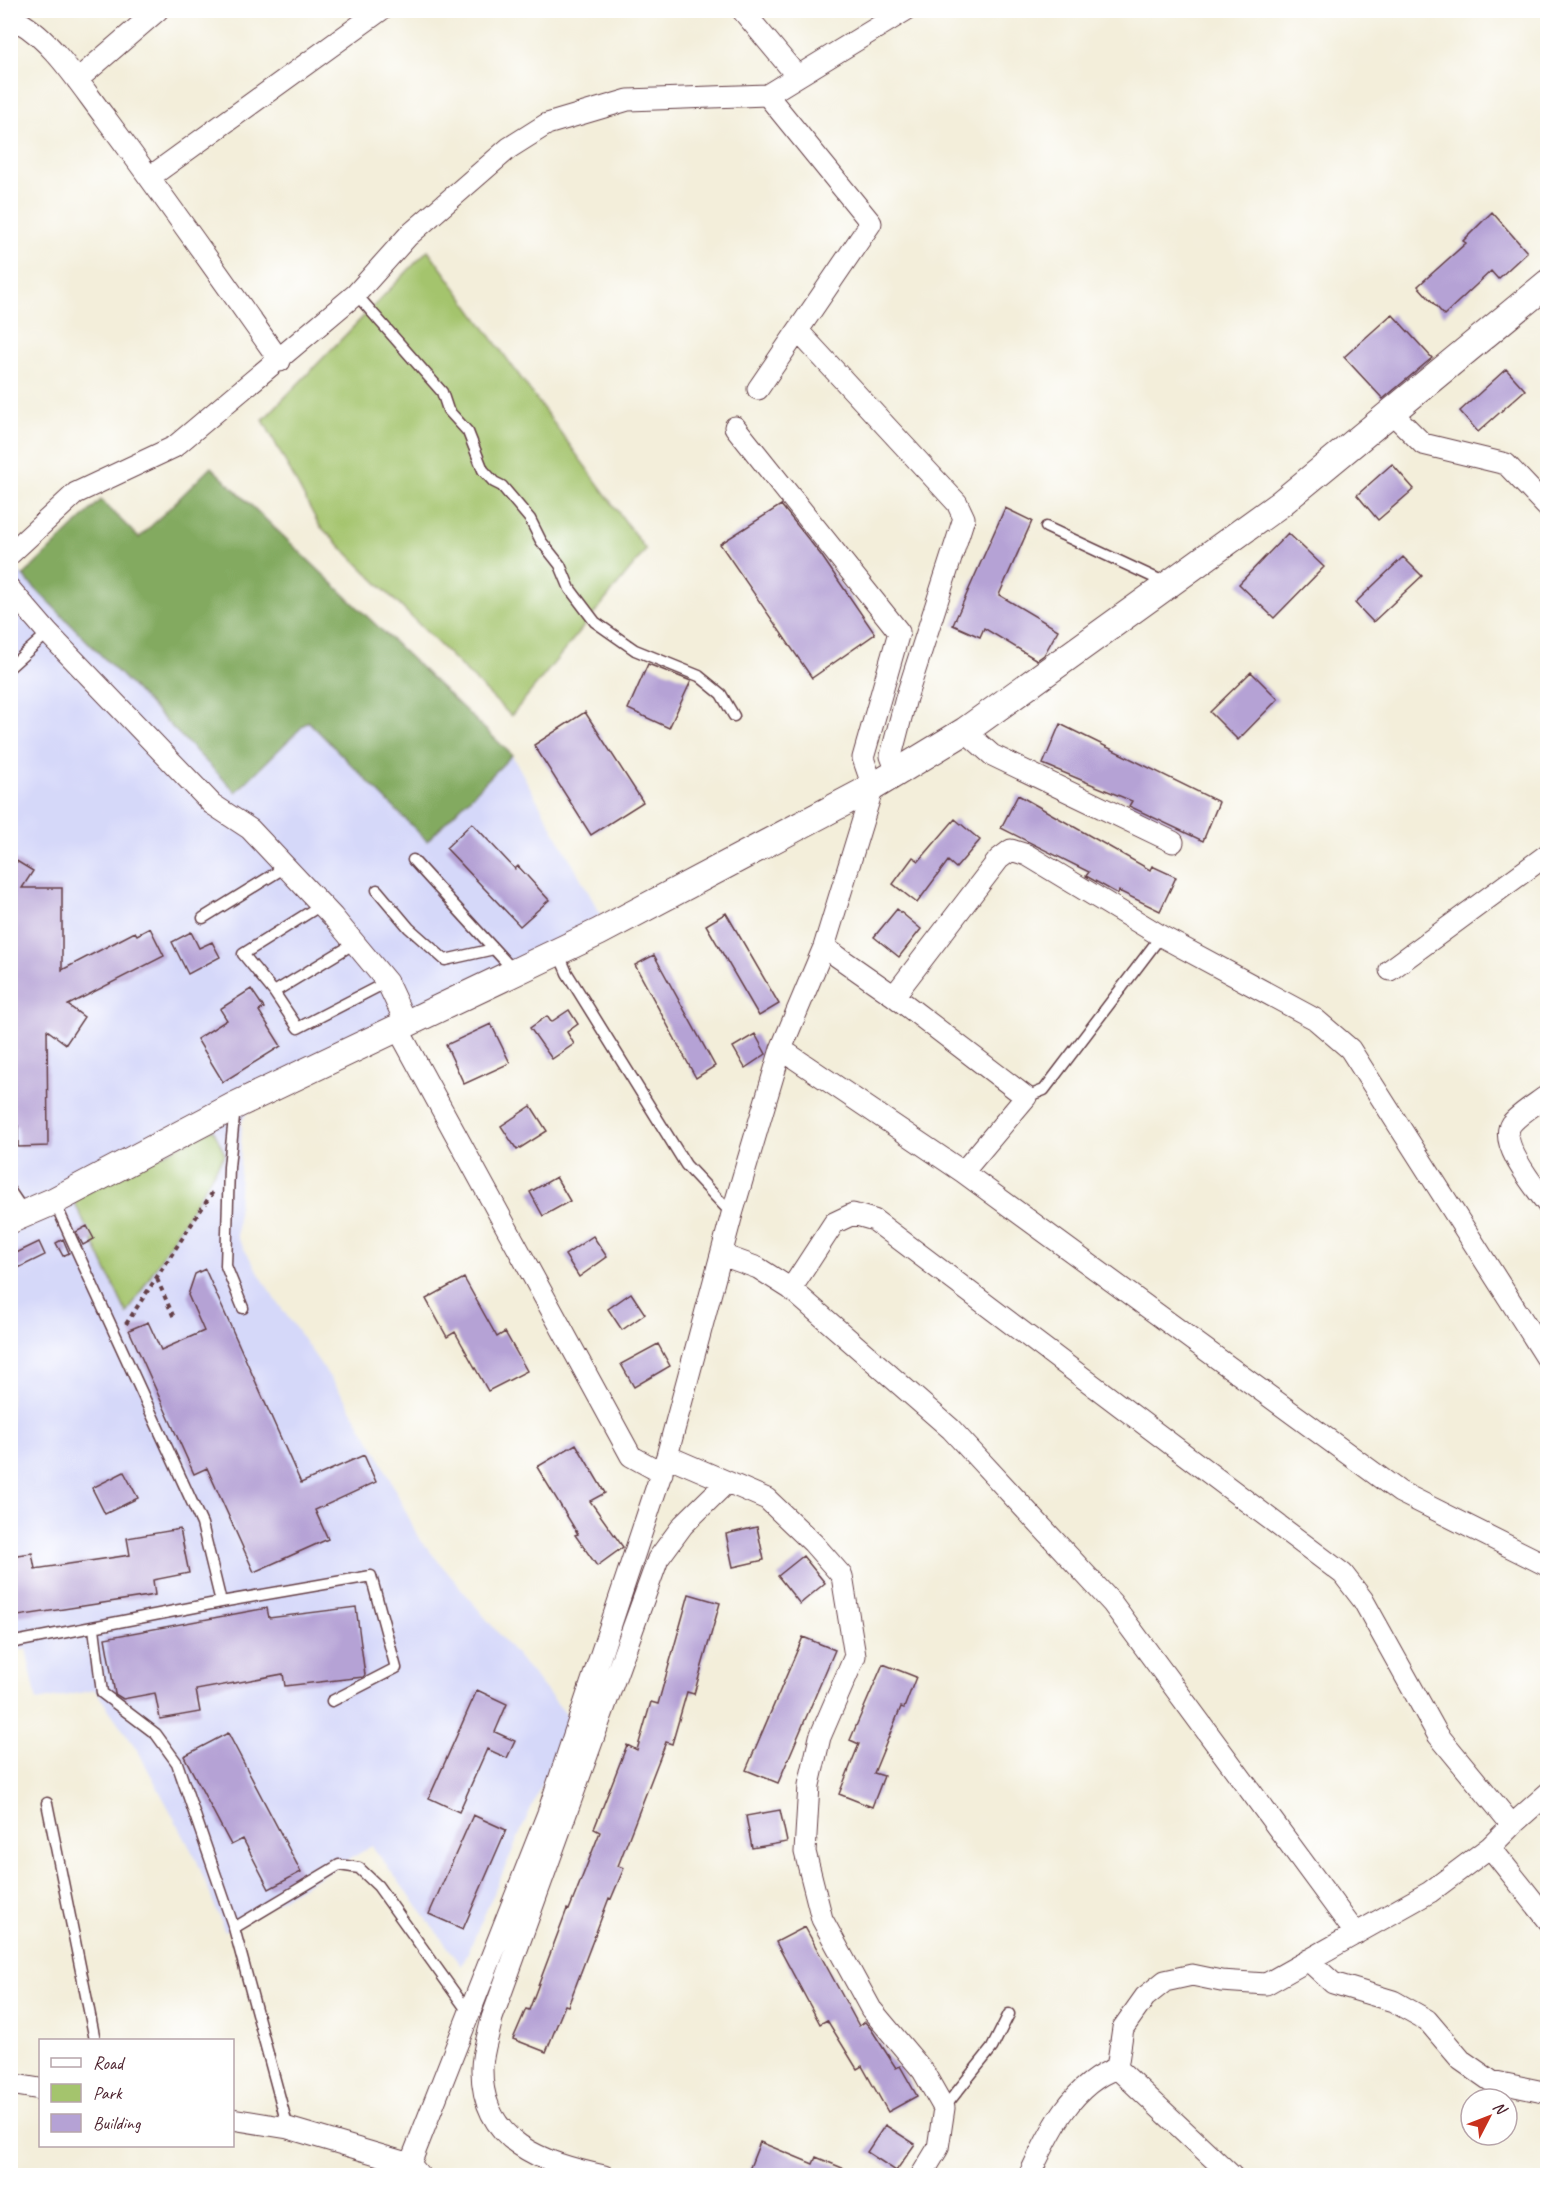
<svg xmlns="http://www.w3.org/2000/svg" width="1558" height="2186" font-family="Caveat,sans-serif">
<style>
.built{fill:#d5d8f9}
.green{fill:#a4c46d;stroke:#77724c;stroke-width:1.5}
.forest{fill:#83aa60;stroke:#666446;stroke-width:1.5}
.building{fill:#b5a2d5}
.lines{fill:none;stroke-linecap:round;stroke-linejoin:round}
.service-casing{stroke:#633e45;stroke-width:13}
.minor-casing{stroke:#633e45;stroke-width:23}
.tertiary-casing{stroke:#633e45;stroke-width:29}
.path{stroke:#633e45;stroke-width:4;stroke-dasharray:4.5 4.5;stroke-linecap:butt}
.service{stroke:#fff;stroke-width:10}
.minor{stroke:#fff;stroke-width:21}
.tertiary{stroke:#fff;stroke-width:27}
</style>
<rect width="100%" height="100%" fill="#fff"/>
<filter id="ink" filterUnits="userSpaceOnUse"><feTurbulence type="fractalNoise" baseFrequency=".0167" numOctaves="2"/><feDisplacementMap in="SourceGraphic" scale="12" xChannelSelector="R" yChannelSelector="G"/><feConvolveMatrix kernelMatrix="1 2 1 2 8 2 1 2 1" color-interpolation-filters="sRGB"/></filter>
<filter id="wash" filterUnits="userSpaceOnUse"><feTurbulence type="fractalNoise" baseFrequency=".008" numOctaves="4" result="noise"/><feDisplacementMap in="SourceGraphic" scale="24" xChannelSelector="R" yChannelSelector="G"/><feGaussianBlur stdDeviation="1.35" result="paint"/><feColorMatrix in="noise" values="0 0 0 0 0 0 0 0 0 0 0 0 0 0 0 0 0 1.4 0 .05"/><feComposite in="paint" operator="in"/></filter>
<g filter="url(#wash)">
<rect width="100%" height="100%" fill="#f3eeda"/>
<path class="built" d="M10 561 23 576 308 721 427 841 512 755 610 931 251 1106 242 1121 237 1237 271 1293 347 1402 378 1454 418 1537 570 1719 462 1966 372 1846 225 1932 197 1861 138 1751 95 1690 37 1701 26 1648 11 1653Z"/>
<path class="green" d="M428 250 646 550 511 716 319 525 263 420Z
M213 1129 225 1154 127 1314 73 1199Z"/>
<path class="forest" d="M211 467 512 755 427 841 308 721 236 792 23 576 101 500 139 538Z"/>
<g id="blocks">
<path class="building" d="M1492 212 1527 252 1498 279 1491 271 1444 315 1418 286 1466 243 1463 241Z
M1392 314 1432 358 1383 399 1344 357Z
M1506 369 1525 390 1478 432 1460 411Z
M1392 464 1414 489 1378 520 1357 495Z
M781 505 821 555 875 634 812 678 720 544Z
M1005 508 1032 521 999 595 1058 630 1044 655 1037 660 984 628 980 637 953 625Z
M1288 533 1324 567 1274 618 1239 584Z
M1403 557 1422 576 1373 622 1355 603Z
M648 664 691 681 669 728 628 709Z
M1251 672 1278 699 1238 740 1210 712Z
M585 712 643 802 591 835 534 745Z
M1060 724 1219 802 1203 841 1129 806 1132 801 1043 764Z
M1018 795 1150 870 1152 866 1176 877 1160 911 1119 891 1118 894 1086 876 1089 872 1001 828Z
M955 819 980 840 956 868 948 861 917 903 893 884 913 857 919 861Z
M472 823 515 869 518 866 549 900 520 926 446 848Z
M10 857 33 871 22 888H62V970L135 932 137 935 150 928 164 956 68 1005 84 1017 66 1044 47 1030 48 1146 18 1147V1126L11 1127Z
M897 909 921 929 899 957 874 937Z
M726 913 779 1004 759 1016 706 925Z
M191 932 199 948 212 942 220 957 188 974 172 942Z
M654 955 715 1066 696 1078 635 965Z
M251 989 264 1008 259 1011 281 1046 223 1082 197 1039 227 1020 220 1009Z
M569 1010 578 1024 567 1032 574 1044 552 1059 530 1028 547 1016 551 1022Z
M491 1024 510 1063 464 1084 446 1045Z
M755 1034 766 1054 745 1068 733 1047Z
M531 1106 547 1131 517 1150 501 1126Z
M556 1177 570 1201 543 1216 530 1192Z
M87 1226 94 1239 83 1245 76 1232Z
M593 1236 607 1257 579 1277 565 1255Z
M63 1239 69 1253 63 1256 56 1243Z
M39 1242 45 1255 10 1272V1256Z
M205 1269 301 1483 364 1455 376 1482 315 1510 328 1539 254 1572 207 1468 194 1474 129 1330 148 1322 161 1350 204 1331 188 1295 195 1274Z
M464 1278 497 1337 505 1332 527 1371 488 1391 455 1332 447 1337 426 1299Z
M631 1293 645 1314 622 1330 608 1309Z
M658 1344 670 1366 634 1387 621 1364Z
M576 1444 605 1493 590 1501 623 1547 597 1566 575 1535 578 1534 537 1467Z
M124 1472 138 1498 105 1514 92 1488Z
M757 1527 764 1560 733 1567 726 1534Z
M180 1529 189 1573 153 1580 155 1595 18 1616 10 1556 32 1553 35 1569 130 1555 127 1538Z
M803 1556 825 1583 800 1604 778 1576Z
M689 1594 720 1603 694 1694 687 1692 672 1744 666 1742 618 1866 624 1868 611 1899 609 1898 568 2006 565 2005 546 2052 513 2039 526 2009 529 2010 567 1909 569 1910 600 1832 594 1829 627 1745 637 1750 651 1702 658 1704Z
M356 1607 365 1675 363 1677 285 1686 283 1674 196 1690 200 1712 160 1719 155 1693 123 1699 115 1694 105 1638 267 1608 269 1618Z
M803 1637 835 1650 778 1783 746 1770Z
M883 1664 916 1677 904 1708 901 1707 874 1773 884 1776 872 1807 839 1794 859 1744 850 1740Z
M477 1690 507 1704 495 1732 515 1741 507 1758 487 1749 459 1812 429 1798Z
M228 1733 301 1872 269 1889 243 1839 231 1845 184 1756Z
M780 1810 787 1842 752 1848 746 1816Z
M473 1815 506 1830 463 1929 429 1914Z
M805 1927 859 2026 865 2022 871 2029 896 2068 900 2066 917 2096 888 2112 862 2066 857 2069 827 2020 820 2024 776 1942Z
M885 2125 915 2144 896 2171 867 2152Z
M760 2142 813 2164 816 2157 859 2175H747Z"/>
</g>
</g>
<g filter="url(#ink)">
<use href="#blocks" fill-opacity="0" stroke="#633e45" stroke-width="1.5"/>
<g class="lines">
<defs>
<path id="service" d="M356 294 442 392 448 410 468 432 483 470 494 482 502 486 530 519 541 541 560 565 570 589 595 622 635 650 699 676 721 694 734 716
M1046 527 1166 583
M10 667 48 633
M413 860 494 949
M377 890 409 928 445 960 494 949 515 972
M321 905 243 954 274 992 298 1028 387 982
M203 918 284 868
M558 952 567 973 686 1165 732 1214
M274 992 355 943
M1026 1097 1044 1090 1161 936
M235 1107 229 1167 226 1266 243 1308
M10 1191 25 1213
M54 1201 202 1524 221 1602 371 1576 396 1668 332 1701
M94 1628 102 1693 156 1734 177 1763 234 1928 288 2128
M10 1643 221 1602
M47 1803 95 2040
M234 1928 339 1865 359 1868 378 1886 469 2013
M944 2108 992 2048 1009 2014"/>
<path id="minor" d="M742 10 797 76
M10 24 19 22C51 39 81 86 104 116 164 196 222 279 280 361
M77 80 158 10
M150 177 381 10
M799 332 957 503 964 518 906 698 891 756 897 772
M758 389 871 223 767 95
M1391 412 1423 444 1506 464 1548 508
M10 554 76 493 174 447 356 294 408 236 509 148 547 124 628 100 767 95 906 10
M10 589 48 633 212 804 250 829 333 917 387 982 406 1023
M965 731 992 755 1173 842
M824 947 894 996 1026 1097 963 1172
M1390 970 1548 854
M894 996 999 859 1011 850 1027 855 1161 936 1315 1019 1350 1049 1548 1360
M397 1027 631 1456 662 1473
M781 1049 963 1172 1400 1492 1548 1566
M1548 1095C1536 1104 1520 1113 1511 1124 1498 1144 1536 1188 1548 1205
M722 1255 758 1268 791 1289 951 1429 1112 1603 1356 1934
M791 1289 834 1223 853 1214 874 1220 1343 1574 1363 1600 1438 1735 1512 1825 1548 1793
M667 1456 767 1499 813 1543 842 1576 855 1656 820 1737 809 1785 805 1852 822 1919 871 2009 923 2071 944 2108 938 2148 921 2176
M1490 1847 1548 1920
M1308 1960 1333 1983 1393 2001 1427 2020 1461 2060 1491 2081 1548 2093
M1117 2068 1123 2028 1145 1997 1165 1981 1192 1975 1221 1981 1266 1984 1430 1892 1490 1847 1512 1825
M1117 2068 1232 2176
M10 2084 40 2089
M232 2119 288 2128 410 2164 420 2176
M410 2164 548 1813 667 1456 732 1214 781 1049 824 947 873 787 863 758 899 632 735 427
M604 2176C543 2163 481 2143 482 2068 482 2052 489 2034 492 2018L658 1559 683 1525 727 1482
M1029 2176C1049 2134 1070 2085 1117 2068"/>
<path id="tertiary" d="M10 1220 54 1201 236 1105 599 932 873 787 965 731 1280 504 1548 283"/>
</defs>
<use href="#service" class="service-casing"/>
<use href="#minor" class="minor-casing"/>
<use href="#tertiary" class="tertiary-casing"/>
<path class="path" d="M157 1279 175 1320
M126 1324 214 1190"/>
<use href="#service" class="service"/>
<use href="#minor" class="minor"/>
<use href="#tertiary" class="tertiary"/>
</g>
</g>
<rect width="1558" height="2186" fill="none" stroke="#fff" stroke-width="36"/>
<rect x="39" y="2039" width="195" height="108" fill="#ffffff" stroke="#b7a5aa" stroke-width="1.5"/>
<rect x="51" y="2058" width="30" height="9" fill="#ffffff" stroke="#b7a5aa" stroke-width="1.5"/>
<text x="93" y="2069" font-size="18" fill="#4a1f2b">Road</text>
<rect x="51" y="2084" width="30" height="18" fill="#a4c46d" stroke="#b7a5aa" stroke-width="1.5"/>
<text x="93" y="2099" font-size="18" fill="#4a1f2b">Park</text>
<rect x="51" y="2114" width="30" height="18" fill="#b5a2d5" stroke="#b7a5aa" stroke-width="1.5"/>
<text x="93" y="2129" font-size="18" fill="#4a1f2b">Building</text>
<g transform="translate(1489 2117) rotate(48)"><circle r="28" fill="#ffffff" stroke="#b7a5aa" stroke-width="1.5"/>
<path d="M0-4.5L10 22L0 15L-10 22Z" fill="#c8321e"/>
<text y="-9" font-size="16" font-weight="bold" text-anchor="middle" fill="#4a1f2b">N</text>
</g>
</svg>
